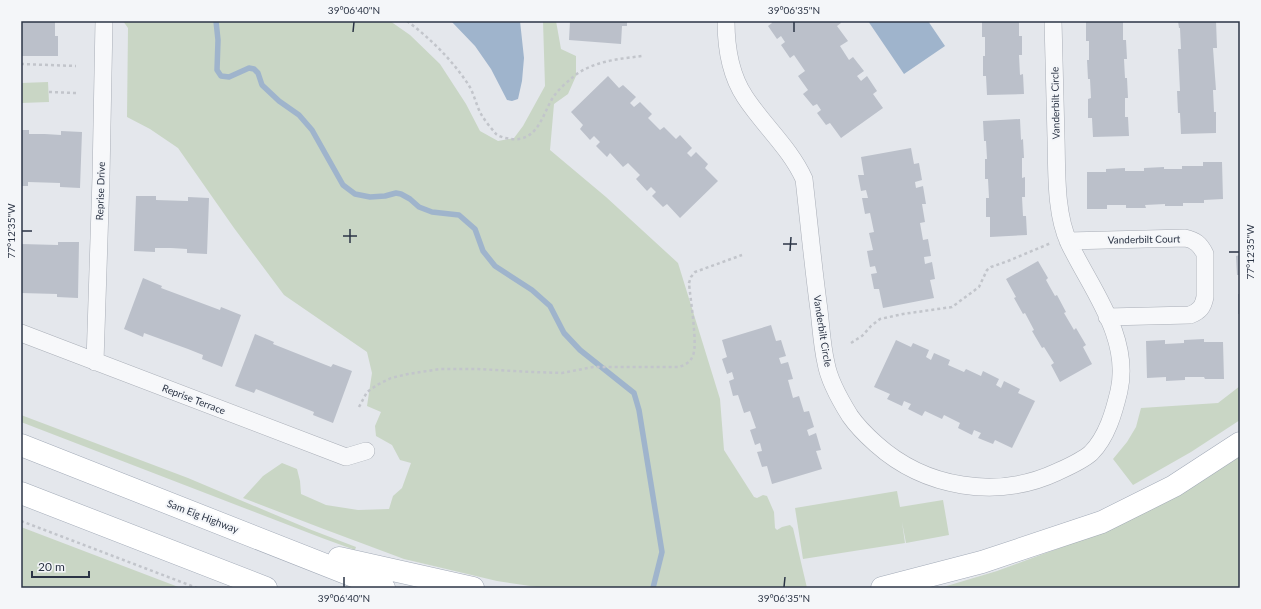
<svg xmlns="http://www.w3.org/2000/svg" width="1261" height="609" font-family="Lato,sans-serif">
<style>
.green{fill:#c9d6c5}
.water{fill:#9fb4cc}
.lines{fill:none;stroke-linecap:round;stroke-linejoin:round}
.stream{stroke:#9fb4cc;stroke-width:5.5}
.building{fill:#bbc0ca}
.street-casing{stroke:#a9aeb7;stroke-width:18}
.primary-casing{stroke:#a3abb8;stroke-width:23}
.path{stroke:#c2c5cb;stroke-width:2.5;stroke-dasharray:3 3;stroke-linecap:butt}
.street{stroke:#f7f8fa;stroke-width:17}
.primary{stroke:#fff;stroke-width:22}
.ticks{fill:none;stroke:#2b3445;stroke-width:1.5}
.labels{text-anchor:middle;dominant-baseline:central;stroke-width:4;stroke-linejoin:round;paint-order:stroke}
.street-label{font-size:10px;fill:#2b3445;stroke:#f4f6f9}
.neatline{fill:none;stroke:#2b3445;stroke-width:1.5}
.ticks-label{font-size:10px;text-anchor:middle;fill:#2b3445}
</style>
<rect width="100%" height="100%" fill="#e4e7ec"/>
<path class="green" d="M123 21H390L410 35 440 64 466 104 480 131 498 141 514 138 523 126 545 86 543 21H556L561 49 576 56V76L568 94 554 104 550 150 606 197 678 263 720 399 724 450 754 497 757 498 763 495 767 496 774 512 775 528 777 530 782 527 790 525 793 528 807 588H544L497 581 404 559 321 528 243 498 263 476 282 463 297 469 300 481 301 494 326 505 358 510 389 509 393 496 402 488 411 463 400 460 392 445 376 436 375 426 381 412 367 406 372 373 367 352 284 295 234 228 178 148 150 129 127 117 128 28Z
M48 82 49 102 21 103V83Z
M1240 386V420L1191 452 1133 485 1113 459 1127 442 1136 427 1141 408 1218 403Z
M21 415 188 478 309 529 356 547 355 550 322 538 21 422Z
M1240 454V584L1238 588H940L997 571 1073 543Z
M897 491 900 507 943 500 949 535 906 543 902 522 905 543 803 559 795 508Z
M21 527 181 588H21Z"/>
<path class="water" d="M451 21H520L524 58 522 81 518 99 512 101 507 100 491 69 475 46Z
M868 21H928L945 46 904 74Z"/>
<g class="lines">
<path class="stream" d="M216 21 218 40 217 70 221 76 229 77 249 68 254 69 258 73 262 85 279 101 299 115 312 130 343 185 355 194 370 197 385 196 396 193 401 194 410 199 419 207 432 212 459 215 475 229 483 251 495 266 532 290 550 306 564 333 580 350 634 393 639 410 662 552 653 588"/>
</g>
<path class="building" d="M21 21H55V36H58V56H21Z
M570 21H627V26H622L621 44 569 40Z
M771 21H840L841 23 837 26 848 41 840 46 849 60 853 57 864 71 857 76 861 81 867 76 877 91 873 94 883 108 841 138 830 123 826 125 817 113 821 110 817 104 813 106 803 94 808 90 798 76 805 71 794 55 790 58 781 45 785 42 781 36 777 39 768 26 772 23Z
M982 21H1019V36H1022V55H1019L1020 75 1023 74 1024 94 987 95 986 76H983V56H985V37H982Z
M1086 21H1123V40H1126L1127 59H1124L1125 78H1127L1128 98H1125V117H1128L1129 136 1093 137 1092 118H1088V99L1091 98 1090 79H1088L1087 60H1089V41H1086Z
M1178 21H1216L1217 48H1213L1216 90H1213L1214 112H1216V133L1181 134 1180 113H1178L1177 91H1180L1178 49H1181L1180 28H1179Z
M608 76 619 88 623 85 636 97 630 103 634 107 640 102 652 114 648 118 660 130 664 127 676 139 680 135 692 148 687 153 691 157 696 152 708 164 705 168 718 181 680 218 667 204 663 207 652 196 656 192 651 187 647 191 636 179 640 175 628 163 623 167 610 153 607 157 596 146 600 142 594 136 590 140 580 129 583 125 571 112Z
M1020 119 1021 140 1023 139 1024 158H1022V178L1025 177V197H1022L1023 216H1026L1027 235 990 237V217H986V198H989L988 179H985V159H987L986 141H984L983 121Z
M21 130H29V134H45L61 135V131L82 132 80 188 60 187V183L28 182V186H21Z
M911 148 914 164 919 163 922 180 915 182 916 188 923 186 926 204H922L925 222 920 223 923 240 928 239 931 256 924 257 925 264 932 262 935 279 930 280 934 298 883 308 879 289H874L871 274 877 273 875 266 870 267 867 251 873 250 869 233 874 232 870 213 865 214 862 198H868L866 190 861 191 858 175H864L861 157Z
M1203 162H1222L1223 199 1204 200V203H1183V206H1165V204L1145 205 1146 208H1126V205H1107V209H1087V172H1106V169L1125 168V171H1144V168L1164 167V169H1182V166H1203Z
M136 196H156V200L188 201V197L209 198 207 254 187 253V249L171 248H155V252L134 251Z
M58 242H79L78 298 57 297V294L21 293V244L58 245Z
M1240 255V275H1237L1236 256Z
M1038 261 1048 278 1046 280 1055 296 1057 295 1066 312 1064 313 1074 330 1076 328 1086 345 1083 347 1092 364 1060 382 1051 365 1054 363 1044 347 1042 348 1032 331 1034 330 1025 313 1023 314 1014 298 1016 297 1006 279Z
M143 278 162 286 161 288 220 310 221 307 241 315 222 367 202 359 203 355 188 349 144 333 143 337 124 329Z
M1238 294H1240V314H1238Z
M771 325 776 341 781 340 786 356 779 358 781 364 788 362 793 379 788 380 793 398 799 396 804 412 809 411 814 427 807 430 809 436 816 433 821 450 816 451 822 469 772 484 767 466 762 467 757 452 762 451 760 443 755 445 750 430 756 428 750 411 744 413 738 395 733 396 729 381 734 379 732 372 727 374 722 359 727 357 722 340Z
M255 334 274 342 273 344 331 367 333 364 352 371 333 423 313 415 314 412 299 406 256 389 254 393 235 386Z
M1204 339V342H1223L1224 379H1205L1204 377H1185V380L1166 381V377L1147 378 1146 341 1165 340V344L1184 343V340Z
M896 340 911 347 913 343 929 350 926 357 931 360 934 353 950 360 948 365 964 372 966 369 981 376 983 371 999 379 996 385 1001 388 1004 381 1020 389 1018 393 1035 401 1012 448 995 440 993 444 978 438 981 433 974 430 972 435 958 428 960 423 944 415 942 419 925 411 922 416 908 409 911 404 904 401 902 406 887 399 890 394 874 387Z"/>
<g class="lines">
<defs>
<path id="street" d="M726 21C726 47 731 76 745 97 764 126 790 148 804 179 809 223 813 266 819 310 821 327 822 346 826 363 829 381 840 400 850 416 857 426 867 436 876 444 925 488 997 500 1057 472 1068 467 1082 461 1091 453 1107 437 1114 412 1119 391 1131 337 1091 289 1069 243 1055 213 1057 171 1056 138 1055 99 1054 60 1053 21
M1068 241 1185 238C1195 240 1200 244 1205 254V297C1203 307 1200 311 1190 315L1107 317
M21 333 346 457 366 451
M95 362 101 177 104 21"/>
<path id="primary" d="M21 445 384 588
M21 493 266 588
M339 558 473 588
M882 588 982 562 1102 522 1174 486 1240 443"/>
</defs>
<use href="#street" class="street-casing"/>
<use href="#primary" class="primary-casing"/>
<path class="path" d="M407 21C430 38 452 60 468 84 474 93 476 105 481 114 485 121 491 128 496 134 501 138 513 140 519 139 540 136 544 110 554 96 559 89 567 82 573 77 592 61 619 59 642 56
M21 64 76 66
M49 92 76 93
M851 343 862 336 871 326 880 319 903 314 952 307 979 287 987 270 991 267 1008 261 1051 243
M359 407 367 392 377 385 391 378 408 374 440 369H478L532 372 562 373 593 367H679C685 365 691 362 693 355 698 345 690 297 689 283L691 277 695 272 742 255
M21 521 197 588"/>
<use href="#street" class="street"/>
<use href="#primary" class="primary"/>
</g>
<path class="ticks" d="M353 32 354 22M794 32V22M22 231H32M343 236H357M350 243V229M783 244H797M790 251 791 237M1229 252H1239M344 587V577M784 587 785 577"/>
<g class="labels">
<g class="street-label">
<text transform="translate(1055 103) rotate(-91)">Vanderbilt Circle</text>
<text transform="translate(100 191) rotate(-88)">Reprise Drive</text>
<text transform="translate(1144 239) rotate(-1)">Vanderbilt Court</text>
<text transform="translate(823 331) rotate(81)">Vanderbilt Circle</text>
<text transform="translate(194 399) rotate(21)">Reprise Terrace</text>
<text transform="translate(203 516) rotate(21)">Sam Eig Highway</text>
</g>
</g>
<rect width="1261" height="609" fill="none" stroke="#f4f6f9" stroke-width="44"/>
<path d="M32 571v6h57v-6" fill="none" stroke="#2b3445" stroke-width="2"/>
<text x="38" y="571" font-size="12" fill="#2b3445" stroke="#f4f6f9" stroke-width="3" paint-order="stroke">20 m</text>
<rect x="22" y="22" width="1217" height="565" class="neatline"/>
<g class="ticks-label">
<text x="354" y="14">39°06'40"N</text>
<text x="794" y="14">39°06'35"N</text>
<text transform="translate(11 231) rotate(-90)" y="4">77°12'35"W</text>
<text transform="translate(1250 252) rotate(-90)" y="4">77°12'35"W</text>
<text x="344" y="602">39°06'40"N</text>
<text x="784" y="602">39°06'35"N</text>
</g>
</svg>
